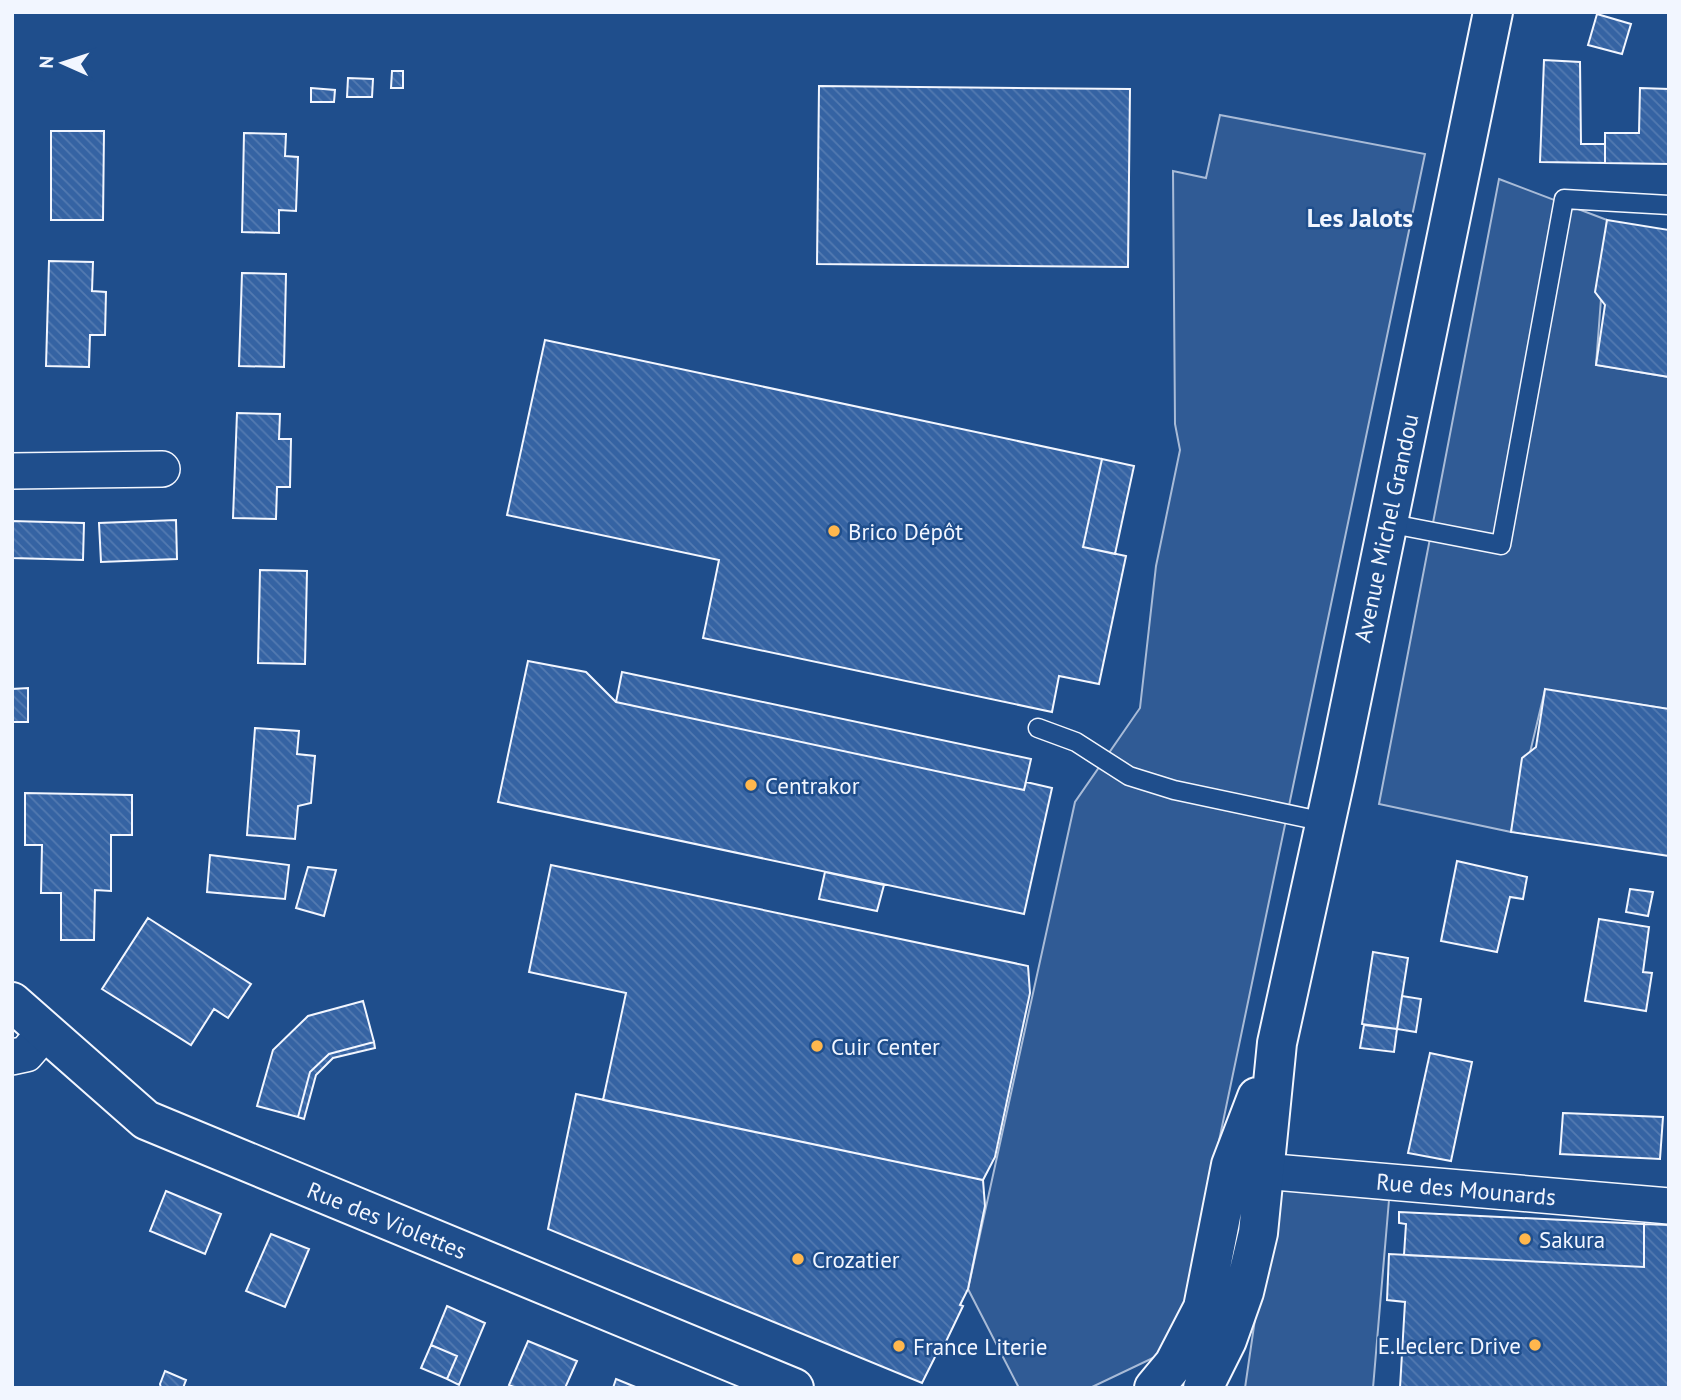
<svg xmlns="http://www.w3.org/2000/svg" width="1681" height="1400" font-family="'PT Sans',sans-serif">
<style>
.parking{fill:#305b95;stroke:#a8bbd7;stroke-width:2}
.building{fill:url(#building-back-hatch);stroke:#f2f6ff;stroke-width:2}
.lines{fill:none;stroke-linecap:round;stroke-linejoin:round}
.lane-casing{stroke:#f2f6ff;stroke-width:21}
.street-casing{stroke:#f2f6ff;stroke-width:38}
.secondary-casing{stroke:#f2f6ff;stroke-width:42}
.lane{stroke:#1f4e8c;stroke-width:18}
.street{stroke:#1f4e8c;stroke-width:35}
.secondary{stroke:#1f4e8c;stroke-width:38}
.poi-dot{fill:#ffb74d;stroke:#1f4e8c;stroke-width:2.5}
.labels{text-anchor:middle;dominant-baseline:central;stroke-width:5;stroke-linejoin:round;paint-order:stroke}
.street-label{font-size:23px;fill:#f2f6ff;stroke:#1f4e8c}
.poi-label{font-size:23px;fill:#f2f6ff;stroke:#1f4e8c;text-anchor:start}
.quarter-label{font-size:26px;font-weight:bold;fill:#f2f6ff;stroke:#1f4e8c}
</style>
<defs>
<pattern id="building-back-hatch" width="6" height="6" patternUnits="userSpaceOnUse" patternTransform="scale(1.75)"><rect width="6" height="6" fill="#3563a3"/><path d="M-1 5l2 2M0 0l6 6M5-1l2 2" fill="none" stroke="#537ab1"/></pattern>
</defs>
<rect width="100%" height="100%" fill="#1f4e8c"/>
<path class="parking" d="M1220 115 1425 154 1176 1347 1090 1388H1019L968 1289 1075 802 1140 708 1156 566 1180 450 1175 424 1173 171 1206 178Z
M1499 179 1607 220 1596 365 1669 377V709L1545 690 1511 832 1379 804Z
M1274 1188 1389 1200 1373 1388H1245Z"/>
<path class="building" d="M1597 14 1631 24 1622 54 1588 45Z
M1544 60 1580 62 1581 144H1605V163L1540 162Z
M392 71H403V88H391Z
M348 78 373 79 372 97H347Z
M819 86 1130 89 1128 267 817 264Z
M311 88 335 90 334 102H311Z
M1640 88 1669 89V164L1605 163V133H1639Z
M51 131H104L103 220H51Z
M244 133 286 134 285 156 298 157 296 211 279 210V233L242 232Z
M1607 220 1669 230V377L1596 365 1605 305 1595 292Z
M49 261 93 262 92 291 106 292 105 335H90L89 367 46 366Z
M242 273 286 274 284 367 239 366Z
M545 340 1102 459 1083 547 1126 556 1099 684 1059 676 1052 712 703 638 719 560 507 515Z
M237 413 280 414 279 439H291L290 487H277L276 519 233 518Z
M1102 459 1134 466 1115 554 1083 547Z
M176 520 177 559 101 562 99 523Z
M12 521 84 523 83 560 12 558Z
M260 570 307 571 305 664 258 663Z
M528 661 586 672 616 702 1024 790 1026 782 1052 788 1024 914 498 802Z
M622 672 1031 759 1024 790 616 702Z
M28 688V722H12V689Z
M1545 689 1669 709V856L1511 832 1522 758 1536 747Z
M255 728 299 731 297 754 315 756 311 803 298 806 295 839 247 835Z
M25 793 132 795V835H111V891L95 890 94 940H61V893H41L42 845H25Z
M210 855 289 865 285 899 207 892Z
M1457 861 1527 877 1523 899 1510 897 1497 952 1441 941Z
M551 865 1028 966 1030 993 995 1157 983 1180 603 1100 626 993 529 972Z
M308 867 336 870 324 916 296 908Z
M825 872 884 885 877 911 819 899Z
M1630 889 1653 892 1648 916 1626 912Z
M148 918 251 984 228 1018 214 1009 191 1045 102 989Z
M1599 919 1649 927 1643 972 1652 973 1646 1011 1585 1001Z
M1373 952 1408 958 1397 1029 1362 1024Z
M1402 996 1421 999 1416 1032 1397 1029Z
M363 1001 374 1042 329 1054 310 1072 298 1117 257 1106 273 1050 308 1016Z
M1364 1025 1397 1029 1394 1052 1360 1048Z
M374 1042 375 1048 333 1058 316 1075 304 1119 298 1117 310 1072 329 1054Z
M1430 1053 1472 1062 1451 1161 1408 1153Z
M576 1094 983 1180 985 1206 968 1289 960 1305 963 1306 941 1352 938 1351 922 1383 548 1229Z
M1563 1113 1663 1117 1660 1159 1560 1154Z
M166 1191 221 1214 205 1254 150 1231Z
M1399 1212 1644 1224V1267L1404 1255 1406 1224 1399 1223Z
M1644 1224 1669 1225V1388H1400L1405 1302 1387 1300 1389 1254 1644 1267Z
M271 1234 309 1249 285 1307 246 1291Z
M447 1306 485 1323 459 1385 447 1379 457 1356 431 1345Z
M528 1341 577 1361 565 1388H516L509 1385Z
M431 1345 457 1356 447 1379 421 1368Z
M165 1371 186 1380 183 1388H161L160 1384Z
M616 1379 638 1388H613Z"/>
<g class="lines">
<defs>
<path id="lane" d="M1387 523 1501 545 1564 199 1669 205
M1038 728 1076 742 1129 776 1174 790 1325 822"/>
<path id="street" d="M12 471 162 469
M12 1057 26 1054 45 1032
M1263 1171 1669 1206"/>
<path id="secondary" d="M12 1002 146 1120 794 1388
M1154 1388 1174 1364 1203 1308 1231 1165 1257 1097
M1203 1388 1227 1340 1244 1292 1258 1233 1277 1043 1337 770 1493 12"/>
</defs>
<use href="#lane" class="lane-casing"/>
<use href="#street" class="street-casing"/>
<use href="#secondary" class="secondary-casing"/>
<use href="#lane" class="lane"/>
<use href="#street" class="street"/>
<use href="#secondary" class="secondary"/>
</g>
<g class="poi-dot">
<circle cx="834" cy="531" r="7"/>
<circle cx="751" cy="785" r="7"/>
<circle cx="817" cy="1046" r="7"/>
<circle cx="1525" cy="1239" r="7"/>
<circle cx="798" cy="1259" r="7"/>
<circle cx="1535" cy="1345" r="7"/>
<circle cx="899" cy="1346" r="7"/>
</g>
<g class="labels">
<g class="street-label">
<text transform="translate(1386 528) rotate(-78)">Avenue Michel Grandou</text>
<text transform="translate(1466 1189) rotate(5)">Rue des Mounards</text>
<text transform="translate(387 1220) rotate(22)">Rue des Violettes</text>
</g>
<g class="poi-label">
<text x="848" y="531">Brico Dépôt</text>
<text x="765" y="785">Centrakor</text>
<text x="831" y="1046">Cuir Center</text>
<text x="1539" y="1239">Sakura</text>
<text x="812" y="1259">Crozatier</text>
<text x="1521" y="1345" text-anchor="end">E.Leclerc Drive</text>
<text x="913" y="1346">France Literie</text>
</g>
<g class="quarter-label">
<text x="1360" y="217">Les Jalots</text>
</g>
</g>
<rect width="1681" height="1400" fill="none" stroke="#f2f6ff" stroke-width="28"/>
<g transform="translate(63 63) rotate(273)" stroke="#1f4e8c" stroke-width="5" paint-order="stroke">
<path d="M0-5L12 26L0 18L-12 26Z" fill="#f2f6ff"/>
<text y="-10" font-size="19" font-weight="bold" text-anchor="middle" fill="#f2f6ff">N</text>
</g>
</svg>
